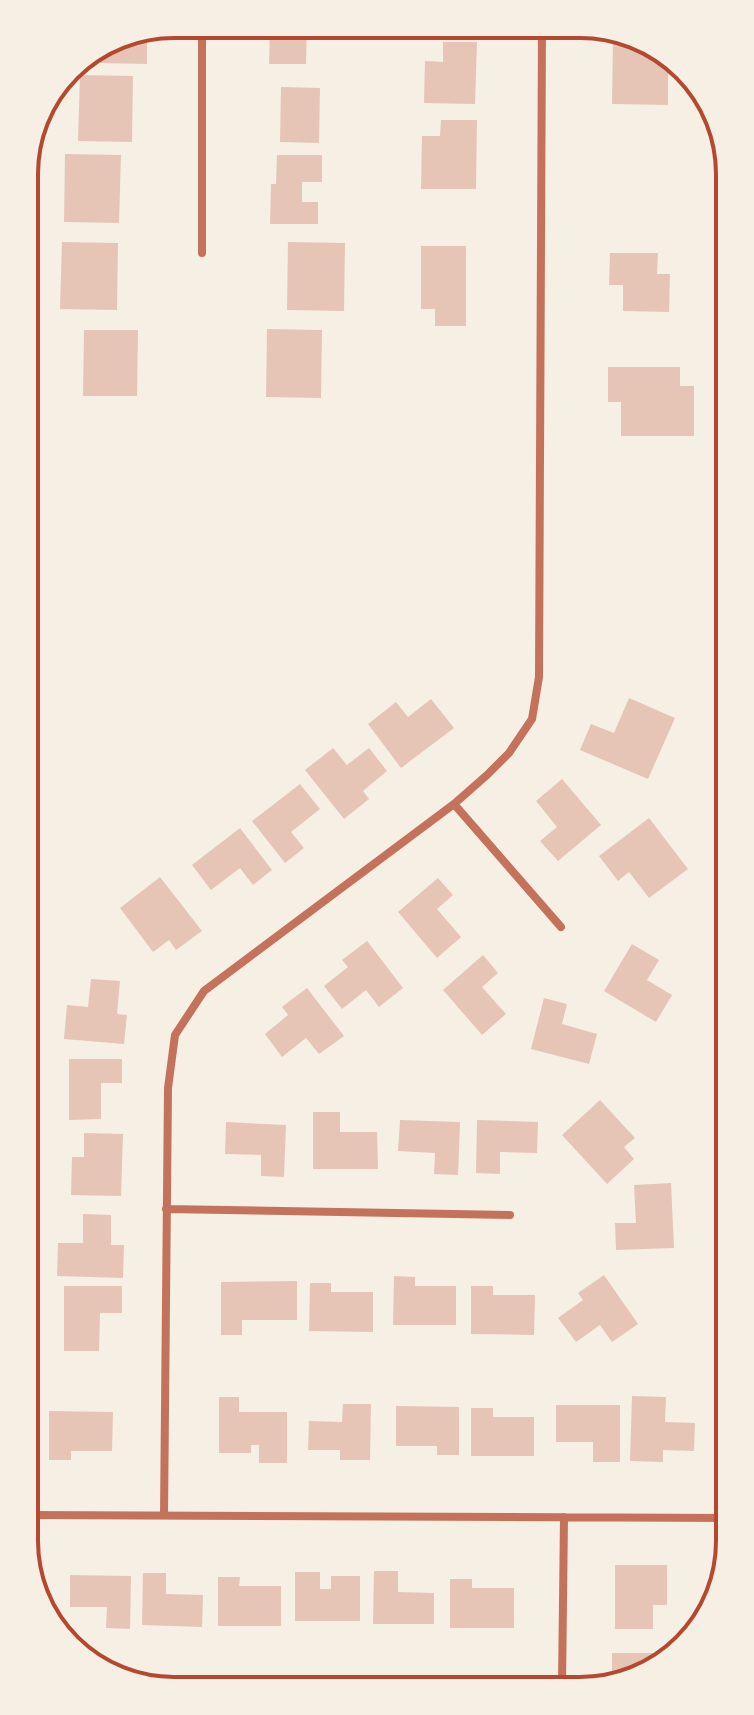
<svg xmlns="http://www.w3.org/2000/svg" width="754" height="1715" font-family="Jost,sans-serif">
<style>
.building{fill:#e6c5b7}
.lines{fill:none;stroke-linecap:round;stroke-linejoin:round}
.minor{stroke:#c5725c;stroke-width:8}
.rim{fill:none;stroke:#b5482f;stroke-width:4}
</style>
<rect width="100%" height="100%" fill="#f6efe4"/>
<path class="building" d="M270 25H307L306 64H269Z
M147 34V64L100 63V52Z
M613 37 630 38 668 58V105L612 104Z
M443 42H477L475 104 424 103 425 61 443 62Z
M80 75 133 76 132 142 78 141Z
M281 87 320 88 319 143 280 142Z
M441 120H477L476 189H421L422 136H440Z
M65 154 121 155 119 223 64 222Z
M277 155H322V182H302V202H318V224H270L271 184H276Z
M62 242 118 243 117 310 60 309Z
M288 242 345 243 344 311 287 310Z
M421 246H466V326H435V309H421Z
M610 253H658L657 274H670L669 312 623 311V285H609Z
M267 329 322 330 321 398 266 397Z
M84 330H138L137 396H83Z
M608 367H680V386H694V436H621V402H608Z
M629 698 675 718 648 779 580 750 591 724 614 733Z
M431 699 454 728 401 768 368 724 396 702 408 717Z
M333 748 347 765 369 748 387 771 363 791 369 799 344 819 305 770Z
M562 779 601 825 558 861 540 841 557 827 536 801Z
M300 784 320 809 291 832 304 848 285 863 252 821Z
M649 818 688 869 649 898 629 872 618 881 599 856Z
M240 828 272 870 253 885 240 868 211 890 192 865Z
M160 877 202 931 176 950 169 940 153 952 120 908Z
M438 878 453 895 437 909 461 937 437 958 398 912Z
M367 941 403 988 379 1007 366 990 342 1009 324 986 348 967 342 960Z
M632 944 659 960 647 980 672 995 656 1022 604 991Z
M483 955 498 973 482 987 506 1014 482 1035 443 990Z
M91 979 120 981 117 1014 127 1015 124 1044 64 1039 67 1005 88 1007Z
M307 988 344 1036 319 1054 306 1038 282 1057 265 1034 288 1015 282 1007Z
M544 998 567 1004 562 1024 597 1034 589 1064 531 1049Z
M69 1059H122V1083H101V1119L69 1120Z
M600 1100 635 1138 624 1147 634 1159 607 1184 562 1135Z
M313 1112H340V1132H377L378 1169H313Z
M400 1120 460 1122 458 1175 434 1174 435 1153 398 1151Z
M477 1120 538 1122 537 1153 500 1152V1174L476 1173Z
M226 1122 286 1125 284 1177 261 1176V1155L225 1154Z
M84 1133 123 1134 121 1196 71 1195 72 1157H84Z
M671 1183 674 1248 616 1250 615 1223H636L634 1185Z
M83 1214 111 1215V1245H124L123 1278 57 1276 58 1243H83Z
M604 1275 638 1324 612 1342 600 1325 576 1342 558 1318 583 1300 578 1293Z
M394 1276 415 1277V1286H456V1325H393Z
M297 1281V1320H242V1335H221V1282Z
M310 1283H331V1292H373V1332L309 1331Z
M64 1286H122V1313H100L99 1351H64Z
M471 1286H493V1295H535L534 1335 471 1334Z
M632 1396 666 1397 665 1422 695 1423 694 1451 663 1450V1462L630 1461Z
M219 1397H239V1412H287V1463H259V1445H251V1453H219Z
M343 1404H371L370 1460H340V1450H308L309 1421 342 1422Z
M556 1405H620V1462H593V1442H556Z
M396 1406 459 1407V1455H437V1446H396Z
M471 1408H493V1417H534V1456H471Z
M49 1411 113 1412 112 1451H71V1460H49Z
M29 1413H35L34 1463H29Z
M615 1565H667V1605H653V1629H615Z
M374 1571H398V1592L434 1593V1624H373Z
M295 1572H320V1589H331V1576H360V1621H295Z
M143 1573H166V1594L203 1595 202 1627 142 1625Z
M70 1575 131 1576 130 1629 106 1628 107 1607H70Z
M218 1577H240L239 1586H281V1626H218Z
M450 1579H472V1588H514V1628H450Z
M38 1594H52V1618Z
M612 1653H672L620 1686H612Z"/>
<g class="lines">
<path class="minor" d="M202 253V24
M454 804 561 927
M166 1209 510 1215
M29 1515 730 1518
M164 1515 168 1088 175 1035 204 991 454 804 487 775 509 753 532 719 539 677 542 27
M562 1686 564 1517"/>
</g>
<path d="M0 0H754V1715H0ZM174 38H580A136 136 0 0 1 716 174V1541A136 136 0 0 1 580 1677H174A136 136 0 0 1 38 1541V174A136 136 0 0 1 174 38Z" fill="#f6efe4" fill-rule="evenodd"/>
<path class="rim" d="M174 38H580A136 136 0 0 1 716 174V1541A136 136 0 0 1 580 1677H174A136 136 0 0 1 38 1541V174A136 136 0 0 1 174 38Z"/>
</svg>
